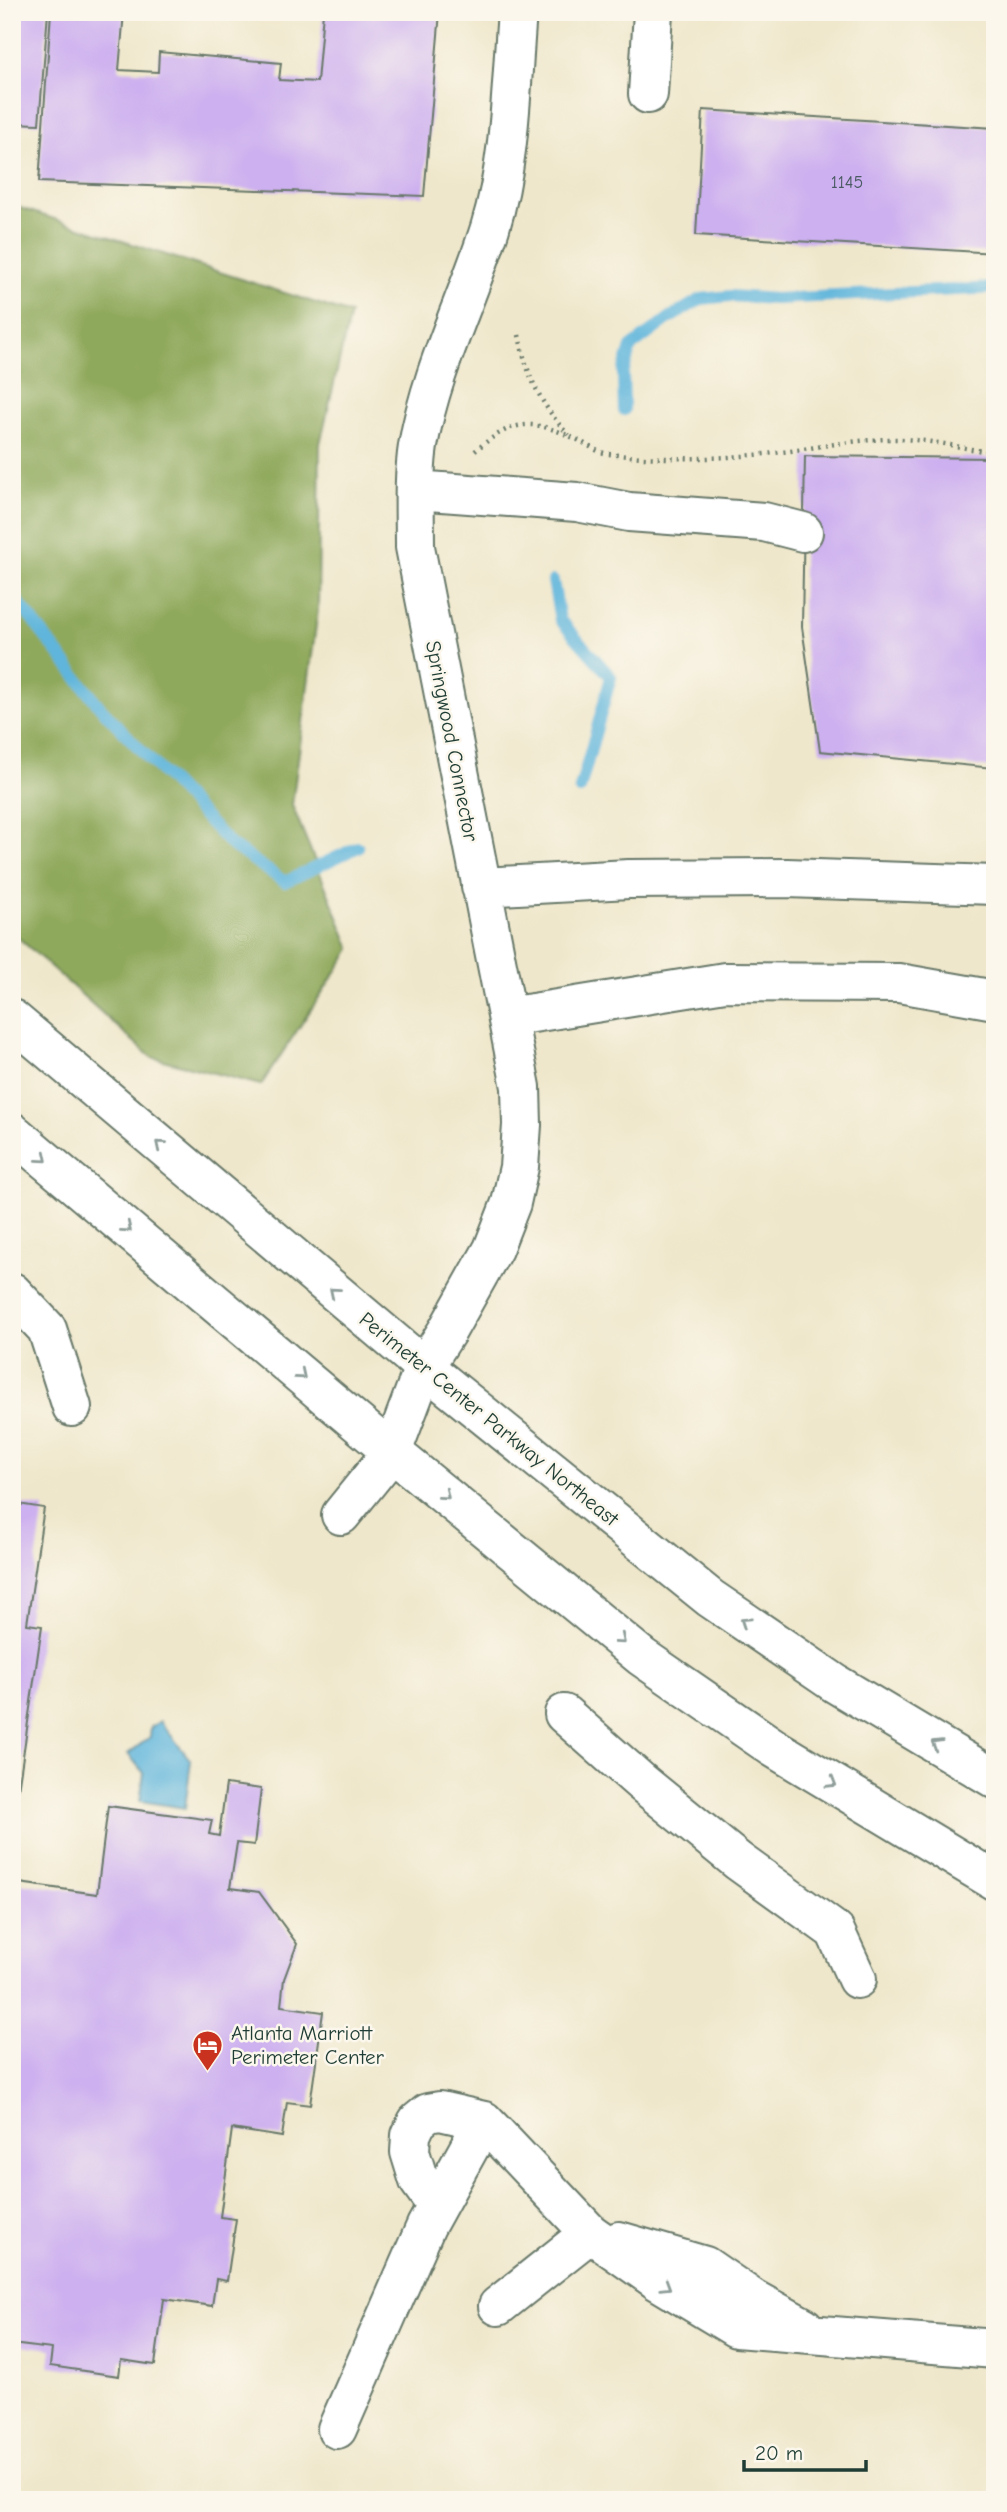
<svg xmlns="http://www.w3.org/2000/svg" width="1007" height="2512" font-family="'Comic Neue',sans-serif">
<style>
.forest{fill:#8fa95b;stroke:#577348;stroke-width:2}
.water{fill:#5eb5db;stroke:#3e7988;stroke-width:2}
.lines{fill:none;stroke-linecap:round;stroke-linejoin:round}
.stream{stroke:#5eb5db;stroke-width:12}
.building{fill:#cdb0ef}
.minor-casing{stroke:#687869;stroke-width:42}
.major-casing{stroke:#687869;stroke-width:42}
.path{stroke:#687869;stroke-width:4.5;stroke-dasharray:2 5;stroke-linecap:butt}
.minor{stroke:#fff;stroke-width:38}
.major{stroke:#fff;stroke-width:38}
.oneway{stroke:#8f9e9a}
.labels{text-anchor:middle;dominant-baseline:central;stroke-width:5;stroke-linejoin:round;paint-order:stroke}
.number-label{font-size:18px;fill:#4a5a63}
.street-label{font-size:21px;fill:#1f3d34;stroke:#fbf7ec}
.poi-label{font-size:21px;fill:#1f3d34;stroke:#fbf7ec;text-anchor:start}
</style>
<rect width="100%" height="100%" fill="#fbf7ec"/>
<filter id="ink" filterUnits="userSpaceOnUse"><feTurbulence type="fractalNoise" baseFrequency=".0143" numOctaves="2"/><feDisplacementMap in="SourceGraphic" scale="14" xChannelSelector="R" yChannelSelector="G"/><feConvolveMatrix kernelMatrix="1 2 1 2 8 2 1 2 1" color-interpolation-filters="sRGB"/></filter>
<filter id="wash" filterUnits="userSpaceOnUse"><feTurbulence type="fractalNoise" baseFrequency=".00686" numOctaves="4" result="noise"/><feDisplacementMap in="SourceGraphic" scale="28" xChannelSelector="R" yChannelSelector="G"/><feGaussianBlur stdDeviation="1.57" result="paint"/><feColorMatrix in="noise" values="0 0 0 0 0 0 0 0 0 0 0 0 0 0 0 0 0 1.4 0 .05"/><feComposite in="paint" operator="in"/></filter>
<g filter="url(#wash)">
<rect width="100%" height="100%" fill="#efe7cb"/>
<path class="forest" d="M12 201 14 206 350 314 320 444 318 610 292 805 351 949 261 1085 151 1057 12 932Z"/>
<path class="water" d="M160 1721 191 1761 185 1808 140 1801 144 1773 128 1754 150 1737 151 1727Z"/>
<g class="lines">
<path class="stream" d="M624 410 623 373 631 347 668 319 701 299 730 296 775 299 995 288
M553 581 560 620 611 677 580 789
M12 594 100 707 231 845 285 882 358 847"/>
</g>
<g id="blocks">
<path class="building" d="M12 12H48L39 124 12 123Z
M51 12H124L119 70 158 72 159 52 281 63 279 80 317 82 323 12H440L424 196 39 182Z
M703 110 995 128V253L696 235Z
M805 456 995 458 993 768 820 751 802 627Z
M12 1503 44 1508 27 1624 42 1626 15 1811 12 1810Z
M226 1784 261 1789 254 1845 237 1843 230 1888 259 1892 297 1944 284 1979 281 2006 323 2012 310 2105 287 2102 282 2137 232 2129 220 2217 236 2219 227 2281 216 2279 212 2306 164 2299 155 2365 121 2360 119 2376 50 2366 52 2349 12 2344V1882L97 1894 108 1806 212 1820 209 1834 219 1836Z"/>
</g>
</g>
<g filter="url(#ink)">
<use href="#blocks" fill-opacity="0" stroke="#687869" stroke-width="2"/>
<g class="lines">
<defs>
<path id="minor" d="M648 94 653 12
M415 490 577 502 629 512 764 522 803 532
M481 887 629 879 787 878 995 885
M508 1017 725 982 899 983 995 1000
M12 1292 47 1329 72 1407
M341 1515 392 1452 424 1367 447 1331 493 1249 511 1203 519 1167 522 1125 521 1087 415 547C415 513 413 479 418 446 431 370 467 301 490 228 511 160 511 84 517 12
M564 1714 640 1781 738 1861 835 1931 857 1979
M437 2206 419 2181 410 2152 411 2135 417 2122 428 2113 440 2111 484 2121 590 2233 658 2281 736 2328 995 2349
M619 2241 705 2266 753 2299 804 2327
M498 2306 590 2233
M337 2429 426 2226 484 2121"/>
<path id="major" d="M12 1019 424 1367 710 1598 836 1684 995 1779
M12 1132 392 1452 642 1657 774 1748 995 1881"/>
</defs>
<use href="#minor" class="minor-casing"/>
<use href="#major" class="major-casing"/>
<path class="path" d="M519 335C526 374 541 406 569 435
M475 451C515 417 534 419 580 441 589 446 599 453 609 454 669 461 730 459 790 451 825 446 859 439 895 439 929 439 961 448 995 453"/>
<use href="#minor" class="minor"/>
<use href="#major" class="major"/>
</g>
<defs><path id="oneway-chevron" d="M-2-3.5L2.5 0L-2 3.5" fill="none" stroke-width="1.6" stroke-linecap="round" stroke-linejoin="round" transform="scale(1.75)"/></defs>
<g class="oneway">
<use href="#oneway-chevron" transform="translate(160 1145) rotate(-140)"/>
<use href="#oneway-chevron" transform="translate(43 1158) rotate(40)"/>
<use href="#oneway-chevron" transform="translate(127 1228) rotate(40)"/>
<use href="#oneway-chevron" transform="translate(334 1292) rotate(-140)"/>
<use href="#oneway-chevron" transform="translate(301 1375) rotate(40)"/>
<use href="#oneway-chevron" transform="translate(445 1495) rotate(40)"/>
<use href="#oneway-chevron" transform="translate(745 1622) rotate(-146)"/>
<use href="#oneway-chevron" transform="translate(621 1640) rotate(40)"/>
<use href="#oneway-chevron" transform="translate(936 1744) rotate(-149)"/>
<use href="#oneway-chevron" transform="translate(832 1783) rotate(31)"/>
<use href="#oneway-chevron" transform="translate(666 2286) rotate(32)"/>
</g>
</g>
<defs>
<symbol id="hotel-pin" viewBox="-11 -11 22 30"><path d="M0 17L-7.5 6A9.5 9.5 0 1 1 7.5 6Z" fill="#c8321e" stroke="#fbf7ec"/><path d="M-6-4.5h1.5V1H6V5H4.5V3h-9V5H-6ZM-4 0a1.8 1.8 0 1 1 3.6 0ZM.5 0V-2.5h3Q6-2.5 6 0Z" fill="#fff"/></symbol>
</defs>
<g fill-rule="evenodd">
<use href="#hotel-pin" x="190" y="2028" width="35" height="47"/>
</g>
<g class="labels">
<g class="number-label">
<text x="847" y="182">1145</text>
</g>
<g class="street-label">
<text transform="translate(452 741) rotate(79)">Springwood Connector</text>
<text transform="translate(489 1419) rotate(39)">Perimeter Center Parkway Northeast</text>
</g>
<g class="poi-label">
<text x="231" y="2033">Atlanta Marriott<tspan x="231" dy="24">Perimeter Center</tspan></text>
</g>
</g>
<rect width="1007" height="2512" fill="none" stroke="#fbf7ec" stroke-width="42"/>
<path d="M744 2460v10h122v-10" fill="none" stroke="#1f3d34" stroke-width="3.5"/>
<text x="755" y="2460" font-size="21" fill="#1f3d34" stroke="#fbf7ec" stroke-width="5" paint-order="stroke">20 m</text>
</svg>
